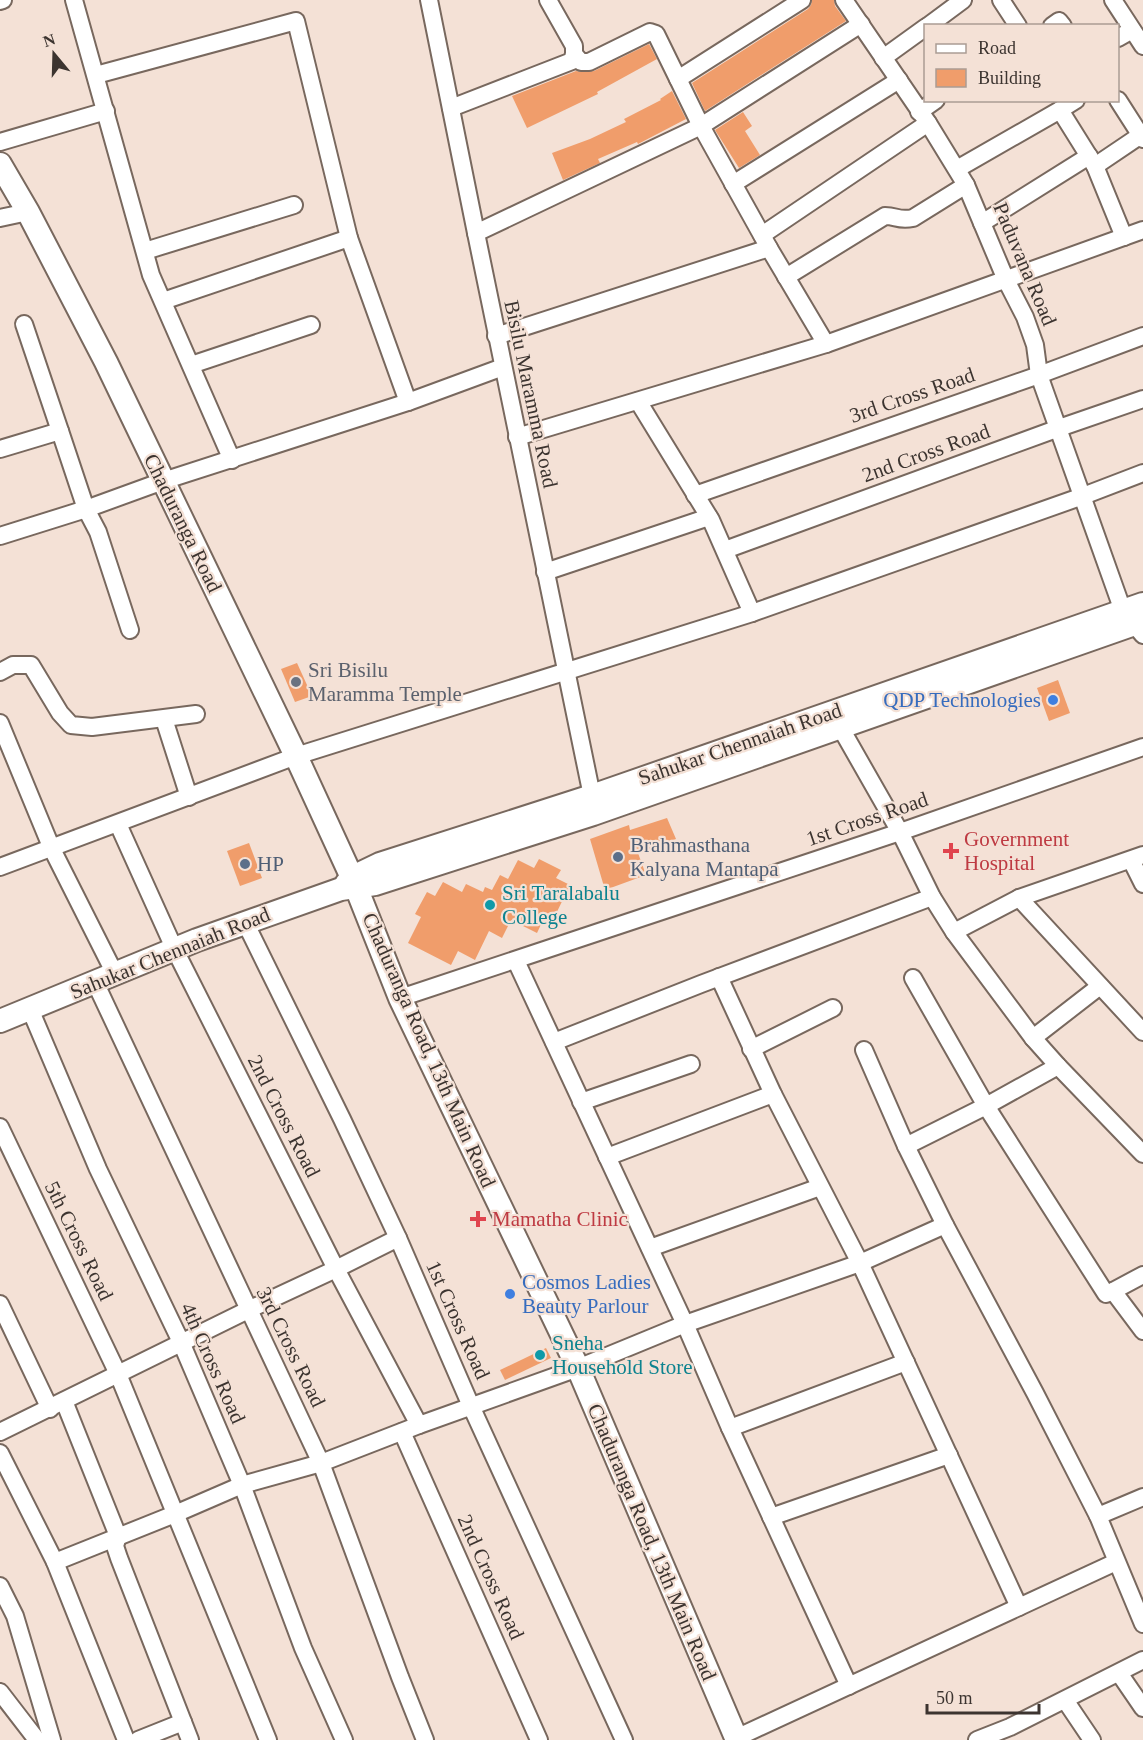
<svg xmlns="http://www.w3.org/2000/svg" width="1143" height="1740" font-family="'Times New Roman',serif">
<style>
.building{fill:#f09d6b}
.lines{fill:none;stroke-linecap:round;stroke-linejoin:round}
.street-casing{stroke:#78685e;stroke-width:20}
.secondary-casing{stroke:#78685e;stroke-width:26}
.street{stroke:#fff;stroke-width:16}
.secondary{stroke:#fff;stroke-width:22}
.worship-dot{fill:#6b7280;stroke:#f4e1d6;stroke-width:2}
.shop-dot{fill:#3f7fe0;stroke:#f4e1d6;stroke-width:2}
.health-dot{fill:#e0444e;stroke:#f4e1d6;stroke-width:2}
.service-dot{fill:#5c6f8a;stroke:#f4e1d6;stroke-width:2}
.culture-dot{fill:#0f9aa8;stroke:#f4e1d6;stroke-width:2}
.labels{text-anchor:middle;stroke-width:4.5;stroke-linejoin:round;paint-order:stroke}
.street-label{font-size:21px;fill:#3c3430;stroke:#f4e1d6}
.worship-label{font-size:21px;fill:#5b616d;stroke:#f4e1d6;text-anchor:start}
.shop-label{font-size:21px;fill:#366cbe;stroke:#f4e1d6;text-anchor:end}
.health-label{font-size:21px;fill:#be3a42;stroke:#f4e1d6;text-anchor:start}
.service-label{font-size:21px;fill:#4e5e75;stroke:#f4e1d6;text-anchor:start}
.culture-label{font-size:21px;fill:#0d838f;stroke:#f4e1d6;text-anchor:start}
</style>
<rect width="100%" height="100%" fill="#f4e1d6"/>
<g class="building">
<path d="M812,0h22l1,6 11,15 -141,90 -13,-28 116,-74 3,-4z"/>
<path d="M649,44l8,15 -60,33 1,2 -71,34 -15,-32 64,-25 5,1 13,-1z"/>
<path d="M672,91l14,28 -48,25 -1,-2 -39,17 2,4 -37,17 -11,-27 38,-14 36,-17 -2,-3 37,-19 -1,-1z"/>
<path d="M743,112l9,14 -7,5 15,24 -21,13 -24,-38z"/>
<path d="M297,663l15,33 -17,6 -14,-33z"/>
<path d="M1058,680l12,33 -21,8 -12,-33z"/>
<path d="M667,818l9,21 -38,14 8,22 -41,15 -15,-51 39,-14 1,5z"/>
<path d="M249,843l13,35 -22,8 -13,-35z"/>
<path d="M539,859l22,11 -5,8 14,7 -17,35 -8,-4 -8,17 -26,-13 -9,18 -13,-7 -14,29 -17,-9 -7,14 -43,-22 13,-26 -6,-3 12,-22 8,4 8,-14 19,10 4,-8 17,8 2,-5 7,3 8,-15 8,4 10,-19 16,8z"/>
<path d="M546,1348l5,10 -46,22 -5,-10z"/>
</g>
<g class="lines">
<g class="street-casing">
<g id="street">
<path d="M74,0l77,275 81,185"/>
<path d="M429,0l47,233 116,563"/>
<path d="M844,0l84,123 38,62 40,95 19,37 10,28 4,30 84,236 20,24"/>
<path d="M1001,0l17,26"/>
<path d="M1113,0l30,46"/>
<path d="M0,1l3,-1"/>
<path d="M928,26l35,-26"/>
<path d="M1052,26l7,-5 4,5"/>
<path d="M1118,38l14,-8"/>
<path d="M574,54l7,8h8l61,-30 6,2 45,92 68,122"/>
<path d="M883,58l43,-31"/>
<path d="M96,75l200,-54 53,217 59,164"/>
<path d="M678,79l124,-79"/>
<path d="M1118,100l25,39"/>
<path d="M451,108l121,-47 2,-7v-8l-26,-46"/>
<path d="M1060,110l16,-10"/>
<path d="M919,112l17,-12"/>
<path d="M0,142l106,-31"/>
<path d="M1095,166l46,-31"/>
<path d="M957,169l103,-59 35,56 29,71"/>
<path d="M733,184l166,-104"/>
<path d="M0,218l28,-6"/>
<path d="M982,223l107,-67"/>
<path d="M476,233l225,-107 160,-102"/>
<path d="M762,235l166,-112"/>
<path d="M145,251l149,-46"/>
<path d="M786,277l99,-61c12,0 13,5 28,2l53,-33"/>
<path d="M163,301l186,-63"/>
<path d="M24,324l36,107"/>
<path d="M496,336l273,-88 57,96"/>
<path d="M191,365l120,-40"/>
<path d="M638,401l73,119 41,93"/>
<path d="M517,437l309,-93 317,-114"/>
<path d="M0,449l60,-18 26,78 77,-28 245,-79 95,-35"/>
<path d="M695,495l344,-120 104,-39"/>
<path d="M0,536l86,-27 12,23 32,98"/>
<path d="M725,550l334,-122 84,-29"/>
<path d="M545,572l164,-55"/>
<path d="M0,672l13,-7h18l29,48 11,12 21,2 104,-13"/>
<path d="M835,718l65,114 32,65 22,35 79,106 25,28 85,88"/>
<path d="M164,719l25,78"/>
<path d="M0,723l52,126 63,125"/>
<path d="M118,824l56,124 162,321 83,156"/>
<path d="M1131,860l12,24"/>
<path d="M0,867l296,-111 456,-143 331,-117 60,-23"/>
<path d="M1019,898l124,134"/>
<path d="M245,922l97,197 56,119 73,168 153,334"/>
<path d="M954,932l65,-34 124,-43"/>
<path d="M516,961l169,363 45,104 119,258"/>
<path d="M719,977l54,117 87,169 159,344"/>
<path d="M913,978l73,128 120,188 7,-3 30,-16"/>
<path d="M95,982l226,481 79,214 25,63"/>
<path d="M400,998l500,-166 243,-85"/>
<path d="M30,1009l68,160 83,173 61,143 61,163 41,92"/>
<path d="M1033,1038l67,-52"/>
<path d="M554,1042l147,-58 231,-87"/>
<path d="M751,1049l82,-41"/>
<path d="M864,1050l42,96 39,79 90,168 63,123 45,108"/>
<path d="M581,1102l110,-38"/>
<path d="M0,1127l118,247 150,366"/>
<path d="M906,1146l80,-40 72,-40"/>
<path d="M607,1157l166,-63"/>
<path d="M650,1248l170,-61"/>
<path d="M1113,1291l30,40"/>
<path d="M0,1304l50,105"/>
<path d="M64,1401l54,135 -3,10 4,12 71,182"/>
<path d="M730,1428l176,-66"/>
<path d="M0,1432l248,-122 88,-41 62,-31"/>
<path d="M402,1432l137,308"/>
<path d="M0,1453l55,109 71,178"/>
<path d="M1098,1516l45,-19"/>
<path d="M771,1517l178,-62"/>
<path d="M55,1562l120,-48 67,-29 79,-22 98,-38 159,-57 107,-44 175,-61 85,-38"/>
<path d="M0,1586l15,30 37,124"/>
<path d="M1119,1673l24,35"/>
<path d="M0,1692l37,48"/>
<path d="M1065,1700l27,40"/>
<path d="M736,1738l380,-176"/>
<path d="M138,1740l45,-18"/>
<path d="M977,1740l33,-13 133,-67"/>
</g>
</g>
<g class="secondary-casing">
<g id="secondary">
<path d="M0,164l28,48 78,150 190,394 58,126 46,116 178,370 159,372"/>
<path d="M346,884l5,-6 29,-14 212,-68 551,-192"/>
<path d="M0,1021l197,-81 144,-51 34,-5 218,-70 550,-193"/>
</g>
</g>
<use href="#street" class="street"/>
<use href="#secondary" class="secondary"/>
</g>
<circle class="worship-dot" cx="296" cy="682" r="6"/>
<g class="shop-dot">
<circle cx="1053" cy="700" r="6"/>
<circle cx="510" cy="1294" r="6"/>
</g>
<g class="health-dot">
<path d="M948 842h6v6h6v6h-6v6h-6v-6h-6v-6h6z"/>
<path d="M475 1210h6v6h6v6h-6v6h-6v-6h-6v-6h6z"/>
</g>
<g class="service-dot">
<circle cx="618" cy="857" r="6"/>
<circle cx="245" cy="864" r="6"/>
</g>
<g class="culture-dot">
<circle cx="490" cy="905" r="6"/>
<circle cx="540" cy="1355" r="6"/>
</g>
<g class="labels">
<g class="street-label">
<text transform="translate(1025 264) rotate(67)" y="7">Paduvana Road</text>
<text transform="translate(531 394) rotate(78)" y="7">Bisilu Maramma Road</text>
<text transform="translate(912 395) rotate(-19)" y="7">3rd Cross Road</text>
<text transform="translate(926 453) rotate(-20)" y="7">2nd Cross Road</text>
<text transform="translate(183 523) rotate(64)" y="7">Chaduranga Road</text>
<text transform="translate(740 744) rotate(-19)" y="7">Sahukar Chennaiah Road</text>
<text transform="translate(867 819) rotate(-19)" y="7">1st Cross Road</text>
<text transform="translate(170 953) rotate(-22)" y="7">Sahukar Chennaiah Road</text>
<text transform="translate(429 1050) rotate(66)" y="7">Chaduranga Road, 13th Main Road</text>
<text transform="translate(284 1116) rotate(63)" y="7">2nd Cross Road</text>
<text transform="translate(79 1241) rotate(64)" y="7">5th Cross Road</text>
<text transform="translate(458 1320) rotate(66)" y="7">1st Cross Road</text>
<text transform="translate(291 1347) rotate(64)" y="7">3rd Cross Road</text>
<text transform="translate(213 1363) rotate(66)" y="7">4th Cross Road</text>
<text transform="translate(652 1542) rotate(67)" y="7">Chaduranga Road, 13th Main Road</text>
<text transform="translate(491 1577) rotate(66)" y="7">2nd Cross Road</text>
</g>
<g class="worship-label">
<text x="308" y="677">Sri Bisilu<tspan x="308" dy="24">Maramma Temple</tspan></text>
</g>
<g class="shop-label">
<text x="1041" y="707">QDP Technologies</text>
<text x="522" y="1289" text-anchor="start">Cosmos Ladies<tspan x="522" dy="24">Beauty Parlour</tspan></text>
</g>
<g class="health-label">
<text x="964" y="846">Government<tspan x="964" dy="24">Hospital</tspan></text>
<text x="492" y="1226">Mamatha Clinic</text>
</g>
<g class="service-label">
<text x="630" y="852">Brahmasthana<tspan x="630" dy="24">Kalyana Mantapa</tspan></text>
<text x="257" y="871">HP</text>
</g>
<g class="culture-label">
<text x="502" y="900">Sri Taralabalu<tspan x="502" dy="24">College</tspan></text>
<text x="552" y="1350">Sneha<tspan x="552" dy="24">Household Store</tspan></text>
</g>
</g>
<rect x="924" y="24" width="195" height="78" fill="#f4e1d6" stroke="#aa9c94" stroke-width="1.5"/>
<rect x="936" y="44" width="30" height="9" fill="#ffffff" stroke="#aa9c94" stroke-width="1.5"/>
<text x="978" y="54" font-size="18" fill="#3c3430">Road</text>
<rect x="936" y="69" width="30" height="18" fill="#f09d6b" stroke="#aa9c94" stroke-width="1.5"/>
<text x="978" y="84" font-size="18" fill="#3c3430">Building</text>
<g transform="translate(54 54) rotate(341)" stroke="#f4e1d6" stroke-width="4.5" paint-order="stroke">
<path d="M0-4.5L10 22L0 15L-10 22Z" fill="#3c3430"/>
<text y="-9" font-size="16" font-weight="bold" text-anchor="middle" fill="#3c3430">N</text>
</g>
<path d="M927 1704v9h112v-9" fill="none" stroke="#3c3430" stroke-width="3"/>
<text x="936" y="1704" font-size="18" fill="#3c3430" stroke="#f4e1d6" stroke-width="4.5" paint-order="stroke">50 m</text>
</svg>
